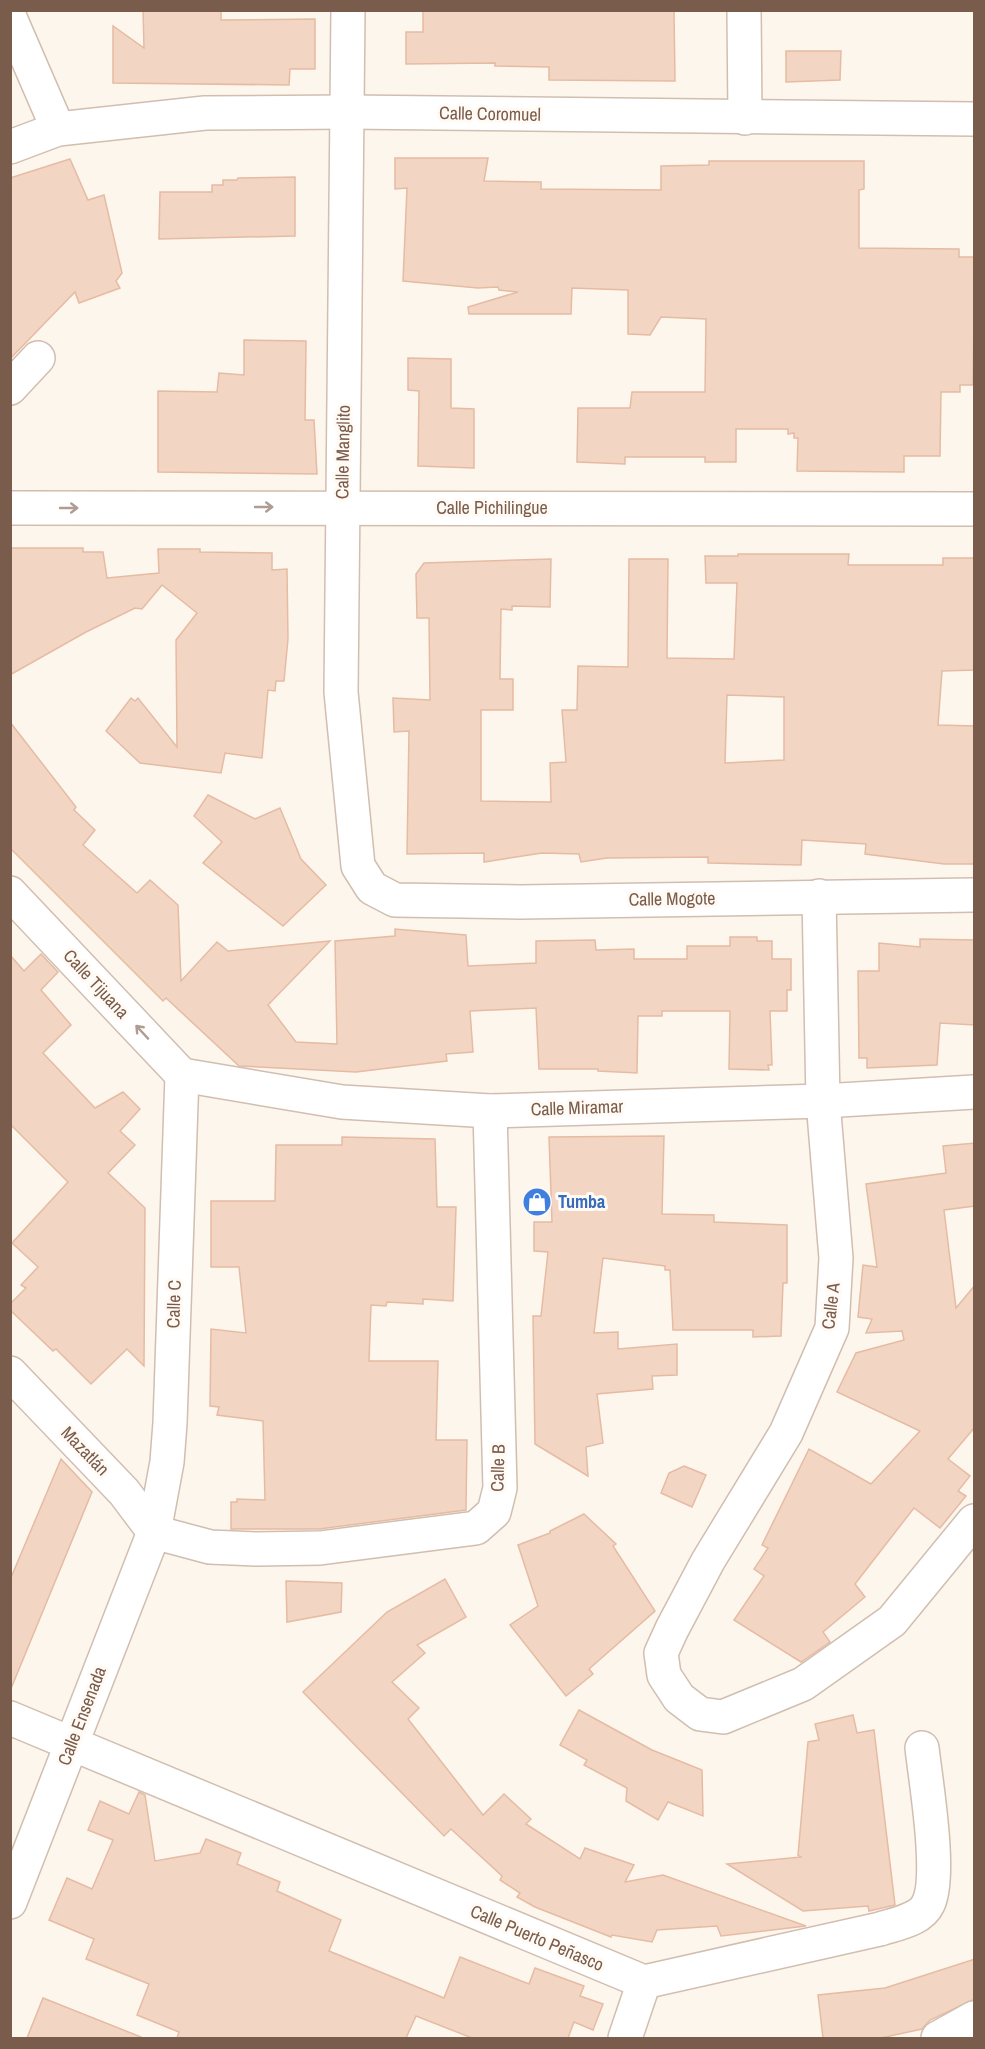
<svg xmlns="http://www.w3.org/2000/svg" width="985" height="2049" font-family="'Archivo Narrow',sans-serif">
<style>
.building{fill:#f3d5c3;stroke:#e6bba3;stroke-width:1.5;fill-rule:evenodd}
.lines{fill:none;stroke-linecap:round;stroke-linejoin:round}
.minor-casing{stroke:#d1beb0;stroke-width:36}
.minor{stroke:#fff;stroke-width:33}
.oneway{stroke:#af9d94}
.labels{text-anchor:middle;stroke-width:6;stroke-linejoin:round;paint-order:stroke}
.street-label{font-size:18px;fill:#7a5c4d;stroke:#fffaf3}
.shop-label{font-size:18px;font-weight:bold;fill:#366cbe;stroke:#fffaf3;text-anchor:start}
</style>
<rect width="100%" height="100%" fill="#fdf6ec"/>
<g class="building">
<path d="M143,10h78v10l94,-1v50h-25l-1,16 -176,-2v-57l31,22z"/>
<path d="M423,10h251l1,71 -126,-1v-13l-54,-1v-3l-89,1v-32h17z"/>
<path d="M786,51h55l-1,29 -54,2z"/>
<path d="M395,158h93l-4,23 57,1v7l120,1v-24l48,-1v-4h155v28l-5,1v58l100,1v8h16l-2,128h-13v7h-19l-1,64h-36v16l-107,-1 1,-33h-4v-5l-6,1v-5h-52v33h-31v-5h-80v7l-48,-2 1,-54h52l2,-16h73l1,-73 -45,-2 -11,18 -22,-1v-44l-56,-2 -1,26h-102l-1,-7 50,-15 -19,-2 -1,-3 -20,1 -75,-7 4,-93 -12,1z"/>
<path d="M70,159l18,41 16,-5 18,78 -6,8 4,7 -41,15 -4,-11 -65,67v-181z"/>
<path d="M295,177v59l-136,3 1,-47h52v-7h11v-5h14l1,-2z"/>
<path d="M244,340l62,1 -1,79h9l3,54 -159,-2v-81l59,1 2,-19 25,2z"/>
<path d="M408,358l43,1v49l23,1v59l-56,-2 1,-75 -11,-1z"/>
<path d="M10,548h73v4h20l4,26 52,-5 -1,-24h42v3l72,1v17l15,-1 1,70 -4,42h-8l-1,10 -7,-1 -6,68 -37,-5 -4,20 -81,-10 -34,-32 25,-33 4,3 3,-3 39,49 -1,-107 21,-27 -35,-28 -20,24 -7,-1 -49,24 -76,43z"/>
<path d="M738,554h111l-1,11h95v-7h32v112l-33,1 -4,54 37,1v138h-31l-79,-10 1,-10 -64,-4 -1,25 -93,-2v-6l-101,1 -26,4 -2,-8 -37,-1 -58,9v-9l-77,1 2,-123 -15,1 -1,-34 37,2 -1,-82h-12l-1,-44 8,-11 127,-4 -1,48 -38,-1v4l-11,-1 -1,70h13v31h-32v91l70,1 -1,-39 16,-1 -4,-52h15l1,-44 50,1 1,-108h39l-1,99 67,1 3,-76h-31l-1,-27h33zM727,695l57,2v63l-59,3z"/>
<path d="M10,722l66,85 -2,3 21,20 -12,15 54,48 13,-13 28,25 3,76 36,-39 11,9 102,-10 -62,64 28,37 41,2 -2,-103 60,-5v-7l71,6 2,31 68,-3v-22l59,-1 1,10 38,-1v10h53v-13h43v-9h27v4h15v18h19v31h-4v21h-17l2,54h-4l1,5 -40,-1 1,-58h-68v5h-24l-1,57 -39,-2v-2h-59l-3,-61 -66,3 3,41 -27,2 1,7 -91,11 -117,-6 -73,-68 -3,3 -153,-153z"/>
<path d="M208,795l47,24 25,-11 21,51 25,26 -43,41 -80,-63 19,-21 -28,-26z"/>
<path d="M920,939l55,1v85l-35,-2 -3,42 -70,3v-10h-8l-1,-87h21v-28l41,4z"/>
<path d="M41,954l17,18 -17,18 30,35 -28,28 52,55 28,-16 17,17 -20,22 15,14 -27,28 37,35 -1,158 -17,-17 -36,35 -35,-35 -3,2 -43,-41v-6l16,-16 -5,-3 17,-18 -26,-24 56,-61 -58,-58v-169l14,16z"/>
<path d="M664,1136l-2,78 52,1v7l73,3v58h-4l-2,53 -28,1v-7h-80l-3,-60h-5v-4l-62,-8 -9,75 24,-1v17l59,-5v31l-25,1 1,13 -56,5 6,49 -17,4 2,29 -53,-32 -2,-128h8l7,-64 -14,-1v-29h18l-3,-85z"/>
<path d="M342,1137l93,2 2,68h19l-3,94 -30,-2v5l-36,-2 -1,4 -15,-1 -2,56h69l-2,79h31l-1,70 -147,19h-88v-27h6v-3l28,1 -2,-79 -46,-6 2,-8 -9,-1 1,-77 35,4 -7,-66h-28v-66h64l1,-56h66z"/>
<path d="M975,1143v63l-31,4 12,98 19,-23v142l-27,32 22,17 -12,15 8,5 -26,32 -26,-20 -59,76 10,13 -42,35 7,10 -29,20 -67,-42 30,-44 -10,-7 14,-21 -6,-3 47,-96 62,35 49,-53 -83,-39 19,-39 48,-13 -2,-9 -36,2 6,-14 -14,-2 5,-52 14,2 -11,-83 80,-11 -3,-27z"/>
<path d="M61,1459l31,33 -82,199v-111z"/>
<path d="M684,1466l22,9 -14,32 -31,-14 8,-20z"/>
<path d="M584,1514l32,30 -3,2 42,65 -66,58 4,5 -27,22 -56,-71 28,-19 -20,-61 32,-12v-2z"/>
<path d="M445,1579l21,38 -49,28 8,8 -33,29 27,26 -11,11 75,96 21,-21 27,25 -5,5 54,35 5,-11 49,17 -9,17 38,-7 143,51 -85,10 -4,-10 -60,4 -5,12 -40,-7 -1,2 -76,-30 -18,-10 3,-4 -20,-13 2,-4 -51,-47 -7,7 -141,-144 84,-80z"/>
<path d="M286,1581l56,2 -1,29 -54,10z"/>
<path d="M579,1710l73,40 50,20 1,46 -35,-14 -10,18 -32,-19 1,-13 -43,-23 3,-5 -27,-15z"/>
<path d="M853,1715l4,18 17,-3 21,175 -26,6 -1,-5 -65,5 -76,-47 74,-7 -3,-2 10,-113 11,-2 -4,-16z"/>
<path d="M139,1792l6,3 10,66 45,-8 6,-14 35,14 -4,11 43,18 -3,9 64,29 -12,31 115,47 16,-41 69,27 6,-16 49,18 -4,10 23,8 -10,26 -19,-8 -6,16h-96l-56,-22 -10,22h-229l2,-6 -42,-17 12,-31 -63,-25 8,-20 -45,-19 18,-42 25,11 21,-49 -25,-10 12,-29 29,13z"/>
<path d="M975,1959v40l-45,21 -8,9 -41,9h-58l-5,-43 67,-7z"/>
<path d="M43,1998l98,39v1h-114z"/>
</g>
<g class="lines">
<g class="minor-casing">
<g id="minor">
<path d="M348,10l-7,682 17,174 14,22 23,12 125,2 454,-7"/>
<path d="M744,10l1,108"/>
<path d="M10,18l48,111"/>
<path d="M10,147l48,-18 147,-16 143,-1 626,7"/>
<path d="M10,388l28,-30"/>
<path d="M10,508l964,1"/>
<path d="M10,893l172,182"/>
<path d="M819,896l4,205 13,157 -4,70 -46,105 -78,128 -36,68 -11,24 3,22 15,23 21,16 23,3 80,-33 89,-63 82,-100"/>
<path d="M182,1075l160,27 148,9 333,-10 151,-9"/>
<path d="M10,1373l114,119 30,40"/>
<path d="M154,1532l56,15 46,2 64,-1 156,-20 18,-16 6,-24 -10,-377"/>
<path d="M10,1718l634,264 236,-53c15,-5 41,-9 48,-25 14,-27 -2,-121 -6,-156"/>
<path d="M10,1902l144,-370 13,-70 3,-39 12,-348"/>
<path d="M625,2038l19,-56"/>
<path d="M938,2038l36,-20"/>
</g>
</g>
<use href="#minor" class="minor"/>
</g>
<defs><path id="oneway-shaft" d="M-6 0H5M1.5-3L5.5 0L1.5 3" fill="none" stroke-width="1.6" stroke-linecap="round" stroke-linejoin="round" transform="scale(1.5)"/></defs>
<g class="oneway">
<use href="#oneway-shaft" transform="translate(264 507)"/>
<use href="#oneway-shaft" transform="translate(69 508)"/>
<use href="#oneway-shaft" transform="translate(142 1032) rotate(-133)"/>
</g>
<defs>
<g id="shop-disc" transform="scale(1.5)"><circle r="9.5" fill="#3f7fe0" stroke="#fffaf3"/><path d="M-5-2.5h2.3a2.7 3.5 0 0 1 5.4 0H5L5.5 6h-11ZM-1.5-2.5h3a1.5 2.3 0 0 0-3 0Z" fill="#fff"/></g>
</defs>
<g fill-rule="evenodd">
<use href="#shop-disc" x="537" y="1202"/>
</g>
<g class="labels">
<g class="street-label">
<text transform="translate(490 114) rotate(1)" y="6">Calle Coromuel</text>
<text transform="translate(343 452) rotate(-89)" y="6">Calle Manglito</text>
<text x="492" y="514">Calle Pichilingue</text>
<text transform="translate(672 899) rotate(-1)" y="6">Calle Mogote</text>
<text transform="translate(96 984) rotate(47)" y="6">Calle Tijuana</text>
<text transform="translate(577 1108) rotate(-2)" y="6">Calle Miramar</text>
<text transform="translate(174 1304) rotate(-88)" y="6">Calle C</text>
<text transform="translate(831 1306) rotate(-83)" y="6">Calle A</text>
<text transform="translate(85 1451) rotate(46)" y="6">Mazatlán</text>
<text transform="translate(498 1468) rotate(-88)" y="6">Calle B</text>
<text transform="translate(82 1716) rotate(-69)" y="6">Calle Ensenada</text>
<text transform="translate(537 1938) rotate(23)" y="6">Calle Puerto Peñasco</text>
</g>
<g class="shop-label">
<text x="558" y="1208">Tumba</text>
</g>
</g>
<rect width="985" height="2049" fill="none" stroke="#7a5c4d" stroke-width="24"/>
</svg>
